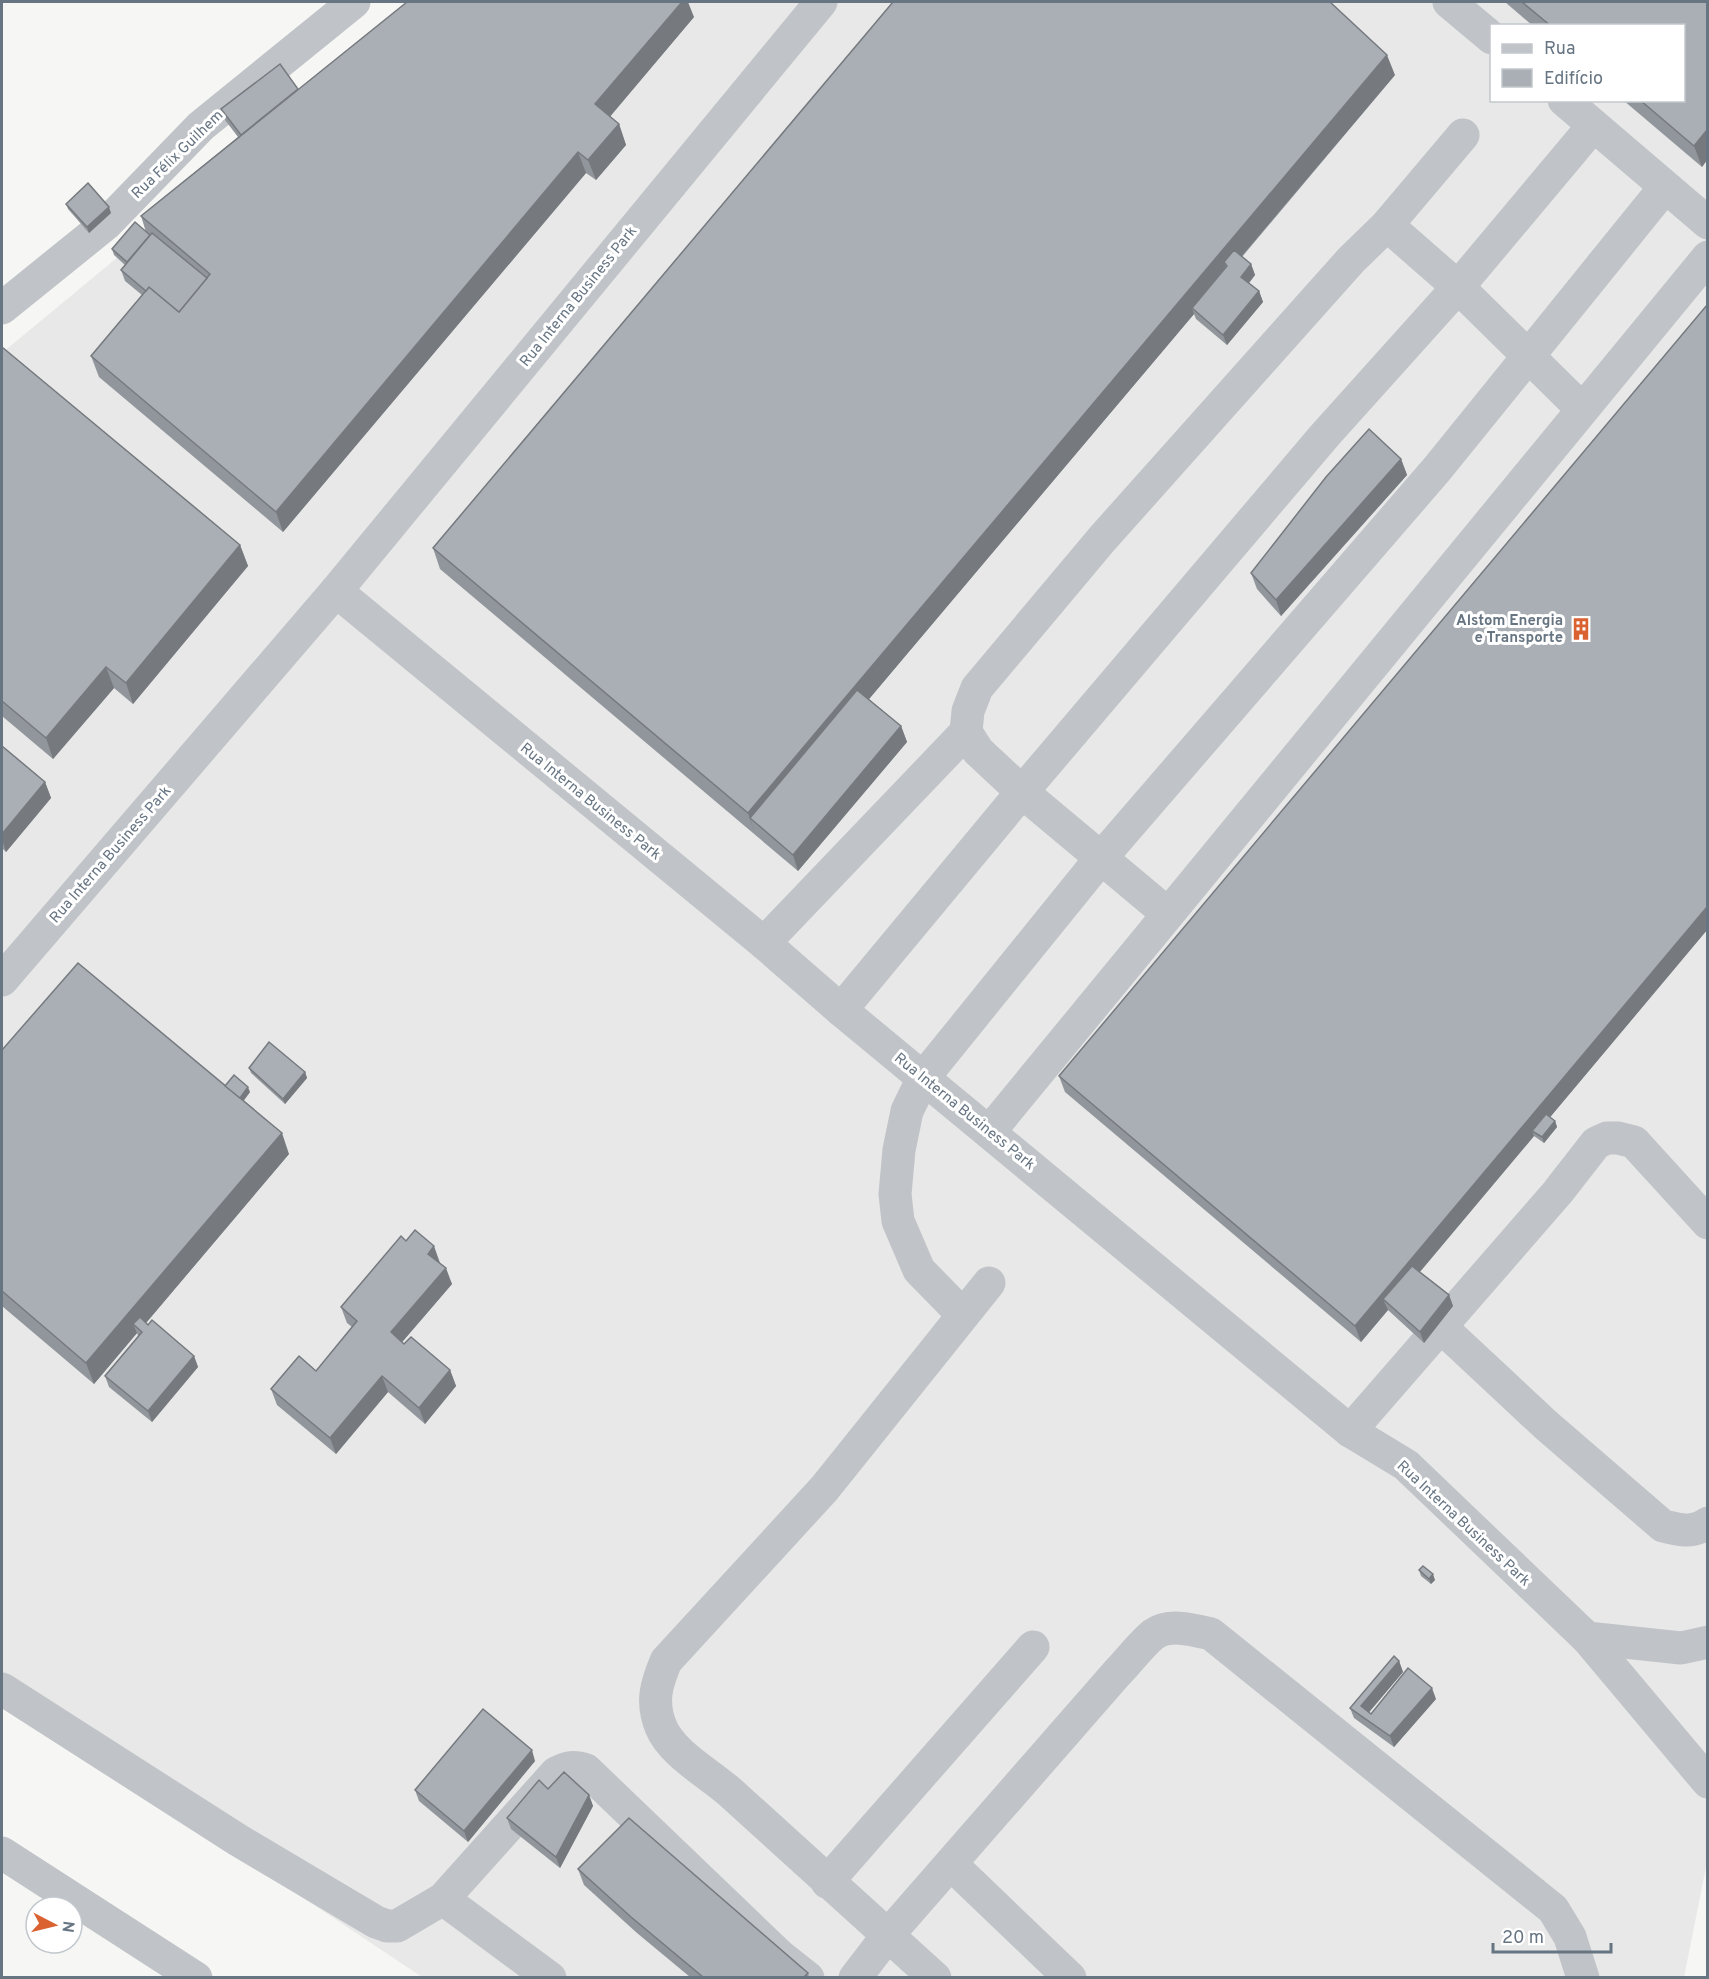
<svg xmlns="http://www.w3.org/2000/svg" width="1709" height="1979" font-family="Overpass,sans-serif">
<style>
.built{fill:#e7e8e7;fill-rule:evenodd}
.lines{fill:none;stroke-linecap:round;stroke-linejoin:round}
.minor{stroke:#c0c3c7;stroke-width:33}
.wall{fill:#91969c}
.shaded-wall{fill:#767a7f}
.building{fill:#a9afb5;stroke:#767a7f;stroke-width:1.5}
.labels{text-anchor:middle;stroke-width:6;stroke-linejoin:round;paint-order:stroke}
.street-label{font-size:15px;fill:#677583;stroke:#fff}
.poi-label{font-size:15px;font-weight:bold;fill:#677583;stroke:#fff;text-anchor:end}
</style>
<rect width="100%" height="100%" fill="#f6f7f4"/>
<path class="built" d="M426,2h1281l1,1855 -24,120h-1262l-420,-280v-1344zM1492,26h192v74h-192z"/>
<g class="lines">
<g class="minor">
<path d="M1449,2l43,36"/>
<path d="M1564,100l144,123"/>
<path d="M1387,225l71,62 124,122"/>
<path d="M2,308l104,-84 95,-98 153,-124"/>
<path d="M336,591l428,352 77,67 509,421 56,34 181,173 121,144"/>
<path d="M1168,914l-146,-122 -44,-41 -12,-19 2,-21 9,-23 125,-149 249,-279 36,-35 76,-90"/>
<path d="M764,943l202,-211"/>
<path d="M2,980l334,-389 485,-589"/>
<path d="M841,1010l181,-218 303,-357 133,-148 135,-161"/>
<path d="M990,1131l718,-874"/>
<path d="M963,1315l-44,-45 -21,-49 -3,-27 4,-44 8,-39 16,-33 178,-220 336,-389 228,-282"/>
<path d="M1441,1327l105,98 117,101c18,4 28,8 45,-3"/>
<path d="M1350,1431l207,-238 39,-50 11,-5h11l16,4 74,81"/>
<path d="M1587,1638l94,10 27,-6"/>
<path d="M2,1689l236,151 138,82 11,4h10l46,-27 113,-126c12,-6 18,-7 30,-3l194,186 28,22"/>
<path d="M2,1853l194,125"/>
<path d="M951,1864l119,114"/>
<path d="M827,1882l206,-235"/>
<path d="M443,1899l107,79"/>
<path d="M855,1978l33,-43 229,-262c9,-9 28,-33 37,-39 16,-11 40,-4 57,0l342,275 17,28 13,41"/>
<path d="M935,1978c-68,-62 -136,-123 -204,-185 -21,-19 -59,-39 -70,-66 -10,-25 -5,-42 5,-66l158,-172 165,-206"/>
</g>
</g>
<g class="wall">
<path d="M1505,2h202v158l-5,7 -79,-67h60v-74h-150z"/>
<path d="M694,17l-84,99 9,8 7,21 -30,35 -10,-7 -303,359 -184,-155 -8,-21 51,-61 -17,-14 -4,-11 4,-5 -11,-10 -2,-6 34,-17 -5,-16 97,-79 -13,-17 -4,-11 77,-20z"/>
<path d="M1395,75l-153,182 9,7 4,11 -6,8 10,8 4,11 -36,43 -31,-26 -2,-5 -325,385 32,27 6,16 -109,129 -358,-302 -7,-21z"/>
<path d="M66,204l45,9 -22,20 -21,-24z"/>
<path d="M2,347l238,198 8,21 -115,138 -19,-16 -61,71 -51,-43z"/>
<path d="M1401,459l6,16 -126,141 -24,-27 -6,-16z"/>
<path d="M2,746l43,36 6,16 -45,54 -4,-4z"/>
<path d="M1707,930l-157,187 5,4 2,6 -13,16 -10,-7 -114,136 29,23 4,11 -29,37 -36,-33 -27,32 -296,-250 -6,-16z"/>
<path d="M2,1050l223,36 25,6 -7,9 46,53 -143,169 48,33 4,11 -46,55 -43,-35 -4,-11 33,-40 -1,-3 -43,51 -92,-78z"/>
<path d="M249,1068l56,4 2,6 -22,26 -34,-31z"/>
<path d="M406,1241l34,22 12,21 -50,58 48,28 6,16 -31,38 -37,-32 -52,62 -59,-49 -6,-16 45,-18 36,-44 -5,-4 -6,-16z"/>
<path d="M1419,1570l16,10 -4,4 -10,-8z"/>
<path d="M1399,1661l4,11 -34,40 2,2 65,-15 -42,48 -40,-29 -4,-10z"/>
<path d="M535,1761l-67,81 -49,-41 -4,-11z"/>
<path d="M589,1795l4,11 -33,62 -49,-39 -4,-11z"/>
<path d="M578,1869l230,104 1,4h-119l-53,-44 -53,-48z"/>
</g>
<g class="shaded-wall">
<path d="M682,2h6l6,15 -91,108 -8,-21z"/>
<path d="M1387,55l8,20 -166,196 -2,-5 -3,-4 4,11 -36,35 2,6 -433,513 -11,-9 5,16 -7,-21z"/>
<path d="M619,124l7,21 -30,35 -8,-20z"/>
<path d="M1707,130v30l-5,7 -8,-21z"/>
<path d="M578,152l8,21 -303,359 -7,-20z"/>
<path d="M109,207l2,6 -22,20 -2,-6z"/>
<path d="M1251,264l4,11 -10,13 -4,-11z"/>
<path d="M1259,291l4,11 -36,43 -4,-10z"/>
<path d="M1401,459l6,16 -126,141 -5,-16z"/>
<path d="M240,545l8,21 -115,138 -7,-21z"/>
<path d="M106,667l8,21 -61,71 -7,-21z"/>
<path d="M901,726l6,16 -109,129 -5,-16z"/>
<path d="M45,782l6,16 -45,54 -4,-13v-5z"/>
<path d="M1707,907v23l-171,204 -4,-3 2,5 -143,170 -8,-7 5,11 -27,32 -6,-16z"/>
<path d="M305,1072l2,6 -22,26 -2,-5z"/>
<path d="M248,1087l2,5 -8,11 -2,-6z"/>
<path d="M1555,1121l2,6 -13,16 -2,-6z"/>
<path d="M282,1133l7,21 -149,176 -7,-6 4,9 -43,51 -8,-21z"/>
<path d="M434,1246l6,17 -6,7 -6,-16z"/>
<path d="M446,1268l6,16 -55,64 -6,-16z"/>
<path d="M1449,1295l4,11 -29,37 -4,-11z"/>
<path d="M194,1356l4,11 -46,55 -4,-11z"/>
<path d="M450,1370l6,16 -31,38 -6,-16z"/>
<path d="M382,1376l6,16 -52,62 -6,-16z"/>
<path d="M1433,1574l2,6 -4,4 -2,-5z"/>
<path d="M1399,1661l4,11 -38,45 -4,-11z"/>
<path d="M1432,1688l4,11 -42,48 -4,-11z"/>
<path d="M532,1750l3,11 -67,81 -4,-11z"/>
<path d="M589,1795l4,11 -33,62 -4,-11z"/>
</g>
<g class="building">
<path d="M407,2h275l-87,102 24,20 -31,36 -10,-8 -302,360 -185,-156 58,-69 30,25 31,-38 -69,-58z"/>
<path d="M893,2h437l57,53 -639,758 -315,-265z"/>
<path d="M1522,2h185v128l-13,16 -54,-46h43v-74h-132z"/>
<path d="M280,64l18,25 -57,46 -20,-26z"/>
<path d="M88,183l21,24 -22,20 -21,-23z"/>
<path d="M135,222l15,13 -23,27 -15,-13z"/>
<path d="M152,233l55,45 -28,34 -30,-25 -3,4 -25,-21z"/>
<path d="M1234,250l17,14 -10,13 18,14 -36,44 -31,-27 35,-42 -3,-4z"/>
<path d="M1707,305v602l-352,419 -296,-250z"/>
<path d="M2,347l238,198 -114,138 -20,-16 -60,71 -44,-37z"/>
<path d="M1369,429l32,30 -125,141 -25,-27 75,-96z"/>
<path d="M857,690l44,36 -108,129 -43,-37z"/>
<path d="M2,746l43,36 -43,52z"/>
<path d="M78,963l204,170 -196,230 -84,-72v-241z"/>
<path d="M269,1042l36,30 -22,27 -34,-31z"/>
<path d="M234,1075l14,12 -8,11 -15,-12z"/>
<path d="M1546,1114l9,7 -13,16 -10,-6z"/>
<path d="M415,1230l19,16 -6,8 18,14 -55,64 13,12 7,-7 39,33 -31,38 -37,-32 -52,62 -59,-49 28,-33 17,15 41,-50 -16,-14 60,-71 5,5z"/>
<path d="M1412,1266l37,29 -29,37 -37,-33z"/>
<path d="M140,1317l8,8 4,-5 42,36 -46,55 -43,-35 37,-44 -9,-8z"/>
<path d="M1423,1566l10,8 -4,5 -10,-9z"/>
<path d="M1394,1656l5,5 -38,45 10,8 37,-46 24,20 -42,48 -40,-28z"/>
<path d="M483,1709l49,41 -68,81 -49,-41z"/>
<path d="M564,1772l25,23 -33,62 -49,-39 32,-38 9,9z"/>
<path d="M629,1818l179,155 -4,4h-101l-72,-60 -53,-48z"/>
</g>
<defs>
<g id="building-bare" transform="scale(1.8)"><path d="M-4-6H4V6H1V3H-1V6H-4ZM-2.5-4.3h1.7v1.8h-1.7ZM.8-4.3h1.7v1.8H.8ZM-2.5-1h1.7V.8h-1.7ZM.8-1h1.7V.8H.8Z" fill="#da6130" stroke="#fff" stroke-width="2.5" paint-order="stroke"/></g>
</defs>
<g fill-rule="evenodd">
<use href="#building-bare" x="1581" y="629"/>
</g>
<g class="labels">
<g class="street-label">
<text transform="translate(177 154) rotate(-44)" y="5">Rua Félix Guilhem</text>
<text transform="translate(578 296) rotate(-51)" y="5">Rua Interna Business Park</text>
<text transform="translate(591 801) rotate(39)" y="5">Rua Interna Business Park</text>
<text transform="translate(110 854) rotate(-49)" y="5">Rua Interna Business Park</text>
<text transform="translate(965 1111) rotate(39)" y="5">Rua Interna Business Park</text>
<text transform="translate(1464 1523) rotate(43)" y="5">Rua Interna Business Park</text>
</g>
<g class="poi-label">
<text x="1563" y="625">Alstom Energia<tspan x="1563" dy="17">e Transporte</tspan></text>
</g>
</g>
<rect width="1709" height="1979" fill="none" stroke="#677583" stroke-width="6"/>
<rect x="1490" y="24" width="195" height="78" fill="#ffffff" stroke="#c2c8cd" stroke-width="1.5"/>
<rect x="1502" y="44" width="30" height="9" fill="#c0c3c7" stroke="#c2c8cd" stroke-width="1.5"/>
<text x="1544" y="54" font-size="18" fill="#677583">Rua</text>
<rect x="1502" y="69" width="30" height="18" fill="#a9afb5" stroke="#c2c8cd" stroke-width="1.5"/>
<text x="1544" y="84" font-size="18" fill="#677583">Edifício</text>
<g transform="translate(54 1925) rotate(97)"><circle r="28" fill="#ffffff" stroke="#c2c8cd" stroke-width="1.5"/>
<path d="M0-4.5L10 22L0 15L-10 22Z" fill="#da6130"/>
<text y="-9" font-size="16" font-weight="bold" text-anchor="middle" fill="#677583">N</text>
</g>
<path d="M1493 1943v9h118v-9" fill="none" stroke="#677583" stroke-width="3"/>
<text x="1502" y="1943" font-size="18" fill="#677583" stroke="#ffffff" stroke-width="4.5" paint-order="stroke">20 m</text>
</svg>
